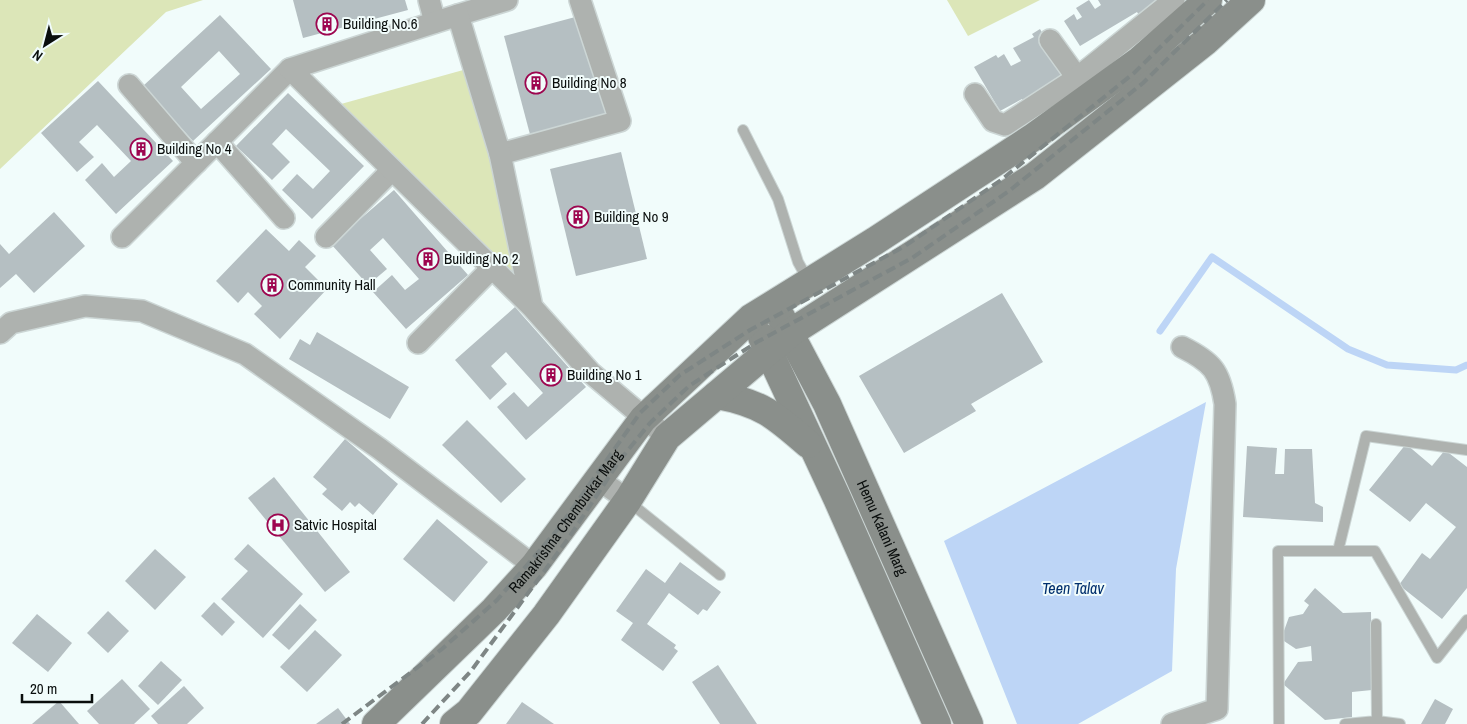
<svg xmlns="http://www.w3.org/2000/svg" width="1467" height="724" font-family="'Archivo Narrow',sans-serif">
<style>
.green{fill:#dce6b8}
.water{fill:#bdd5f6}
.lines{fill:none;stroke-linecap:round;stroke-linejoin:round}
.stream{stroke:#bdd5f6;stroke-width:7}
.building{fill:#b5bfc2;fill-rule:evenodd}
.lane-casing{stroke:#ccd6d5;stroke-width:12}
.street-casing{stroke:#ccd6d5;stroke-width:24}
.secondary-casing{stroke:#ccd6d5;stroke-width:30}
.lane{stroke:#aeb2af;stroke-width:10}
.street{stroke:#aeb2af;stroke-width:21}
.secondary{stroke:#8a8f8b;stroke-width:28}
.rail{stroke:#7e8685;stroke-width:4;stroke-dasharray:10 5;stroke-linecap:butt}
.labels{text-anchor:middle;stroke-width:4;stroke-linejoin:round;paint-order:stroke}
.poi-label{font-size:15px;fill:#0a0e0d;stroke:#f1fcfb;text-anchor:start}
.street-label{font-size:15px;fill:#0a0e0d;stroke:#f1fcfb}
.water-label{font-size:16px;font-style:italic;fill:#002f6d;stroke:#f1fcfb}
</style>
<rect width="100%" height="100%" fill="#f1fcfb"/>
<g class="green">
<path d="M0,0h203l-37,12 -166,157z"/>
<path d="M947,0h93l-72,36z"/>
<path d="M474,67l67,234 -200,-197z"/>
</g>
<path class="water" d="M1206,402l-30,167 -4,102 -94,53h-61l-73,-183z"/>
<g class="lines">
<path class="stream" d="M1160,331l52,-74 136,92 39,16 69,5 11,-5"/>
</g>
<g class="building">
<path d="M293,0h112l3,10 -105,28z"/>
<path d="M1089,0l6,9 6,-4 -3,-5h60l-8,5 2,4 -12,8 -3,-5 -57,34 -16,-25 10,-7 3,6 5,-3 -6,-9z"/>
<path d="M220,15l51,54 -78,72 -50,-55zM219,51l21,23 -39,35 -20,-22z"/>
<path d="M579,16l29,106 -76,20 -28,-106z"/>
<path d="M1040,29l29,51 -44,25 -3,-6 -22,12 -26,-44 22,-12 2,3 6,-4 7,12 10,-5 -8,-13 21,-11 -2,-3z"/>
<path d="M98,81l75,80 -57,53 -31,-34 17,-17 12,14 17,-16 -34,-36 -18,17 15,15 -17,15 -36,-39z"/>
<path d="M288,93l76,73 -52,53 -30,-29 15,-16 16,15 17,-18 -44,-42 -14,15 18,18 -18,18 -36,-34z"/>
<path d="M621,152l26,107 -71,17 -26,-107z"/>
<path d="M394,190l74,85 -62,54 -33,-37 19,-17 13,15 14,-11 -36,-41 -13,12 17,19 -19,16 -37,-41z"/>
<path d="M54,212l31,34 -51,47 -18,-19 -16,14v-44l9,10z"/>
<path d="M266,229l23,22 10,-11 17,16 -11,11 22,22 -47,50 -26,-25 8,-8 -14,-14 -10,11 -22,-22z"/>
<path d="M1002,293l41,69 -72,42 5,7 -72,42 -45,-77z"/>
<path d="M515,307l71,80 -60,53 -29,-33 17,-15 14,15 15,-14 -37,-41 -15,14 16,18 -17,16 -35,-40z"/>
<path d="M317,332l92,55 -19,32 -101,-60 11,-20 10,6z"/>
<path d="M467,420l59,59 -25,24 -59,-58z"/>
<path d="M345,439l53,45 -25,31 -14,-12 -4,4 -5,-5 -8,9 -20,-17 5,-5 -14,-12z"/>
<path d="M1406,444l26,22 13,-16 22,17v121l-25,31 -43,-34 23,-32 8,6 26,-32 -30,-24 -16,19 -41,-32z"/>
<path d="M1247,446l30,2 -2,26h9l1,-25h27l3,54 8,4v15l-80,-5z"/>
<path d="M274,477l76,95 -25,20 -77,-94z"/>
<path d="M437,519l51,43 -34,40 -51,-43z"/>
<path d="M248,544l55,50 -40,44 -42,-39 27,-28 -14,-12z"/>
<path d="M155,549l31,28 -31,33 -30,-29z"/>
<path d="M680,562l41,30 -14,19 -4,-2 -5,6 -29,-22 -22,31 29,21 -2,3 4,3 -15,20 -42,-31 12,-17 -17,-12 30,-42 19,14z"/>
<path d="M1315,588l28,25 28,-1 1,78 -20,2v25l-27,3 -42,-36 15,-22 14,-1 -1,-15 -15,3 -15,-10 8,-22 14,-3 6,-9 -5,-4z"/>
<path d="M214,602l21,20 -13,14 -21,-20z"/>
<path d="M300,604l17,16 -28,30 -17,-15z"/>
<path d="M108,611l21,20 -21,22 -21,-20z"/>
<path d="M37,614l35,29 -24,29 -36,-29z"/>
<path d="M315,630l27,25 -35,37 -27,-25z"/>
<path d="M161,661l21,19 -24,25 -20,-19z"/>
<path d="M718,665l39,59h-37l-28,-42z"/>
<path d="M122,679l28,30 -16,15h-35l-12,-13z"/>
<path d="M184,686l20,22 -17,16h-29l-7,-8z"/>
<path d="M1435,699l18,10 -8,15h-24z"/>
<path d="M59,701l20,23h-47z"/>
<path d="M522,702l32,22h-48z"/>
<path d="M338,708l12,16h-34z"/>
</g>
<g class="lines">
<g class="lane-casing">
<g id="lane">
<path d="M743,130l35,69 20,63 10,18"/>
<path d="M628,501l92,74"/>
<path d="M1338,551l28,-115 101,14"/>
<path d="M1377,721l23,3"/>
<path d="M1279,724l-1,-173h97l62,107 30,-38"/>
<path d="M1345,724l32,-3 -1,-97"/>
</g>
</g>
<g class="street-casing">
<g id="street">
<path d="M429,0l6,22"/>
<path d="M458,15l49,-15"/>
<path d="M1050,40l36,50"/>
<path d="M129,85l67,78"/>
<path d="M975,94l18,27 12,4 72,-47 97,-78"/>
<path d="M217,142l67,76"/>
<path d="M500,154l120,-33 -40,-121"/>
<path d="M122,237l168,-168"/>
<path d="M326,237l66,-67"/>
<path d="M532,307l-32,-153 -42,-139 -168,54 242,238 59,66 76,64"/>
<path d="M0,333l11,-10 74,-17 57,5 103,43 135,95 154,117"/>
<path d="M418,343l74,-75"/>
<path d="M599,480l29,20"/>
<path d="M1172,724l45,-15 8,-305c-5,-33 -13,-42 -43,-57"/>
</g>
</g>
<g class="secondary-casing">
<g id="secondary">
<path id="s1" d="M781,317l46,87 142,320"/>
<path d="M762,337l75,161 100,226"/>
<path d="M717,395c44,8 58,20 91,49"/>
<path id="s2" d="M376,724l118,-114 40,-44 109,-147 108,-101 124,-77 157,-103 108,-78 68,-60"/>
<path d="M454,724l15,-12 77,-97 82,-115 39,-63 123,-104 245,-157 171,-135 45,-41"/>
</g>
</g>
<use href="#lane" class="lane"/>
<use href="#street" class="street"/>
<use href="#secondary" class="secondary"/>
<g class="rail">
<path d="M342,724l100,-75 55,-49 61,-71 82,-116 40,-38 70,-45 155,-84 96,-66 133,-107 74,-73"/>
<path d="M422,724l49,-53 99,-135 50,-76 30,-37 39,-37 68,-44 155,-84 97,-67 134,-108 84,-83"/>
</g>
</g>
<defs>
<g id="building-ring" transform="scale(1.125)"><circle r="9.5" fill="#f1fcfb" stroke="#9d054f" stroke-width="1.5"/><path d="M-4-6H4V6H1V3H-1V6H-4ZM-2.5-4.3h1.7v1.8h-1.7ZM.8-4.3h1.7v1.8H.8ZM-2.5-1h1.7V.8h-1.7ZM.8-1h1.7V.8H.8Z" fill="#9d054f"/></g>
<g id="hospital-ring" transform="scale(1.125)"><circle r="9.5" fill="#f1fcfb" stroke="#9d054f" stroke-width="1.5"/><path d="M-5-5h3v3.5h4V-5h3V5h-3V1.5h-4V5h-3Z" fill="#9d054f"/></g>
</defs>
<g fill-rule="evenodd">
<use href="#building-ring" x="327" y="24"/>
<use href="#building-ring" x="536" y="83"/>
<use href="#building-ring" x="141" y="149"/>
<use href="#building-ring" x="578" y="217"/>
<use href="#building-ring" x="428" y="259"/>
<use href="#building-ring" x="272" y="285"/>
<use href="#building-ring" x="551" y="375"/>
<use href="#hospital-ring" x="278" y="525"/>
</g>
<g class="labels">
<g class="poi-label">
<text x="343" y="29">Building No.6</text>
<text x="552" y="88">Building No 8</text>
<text x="157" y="154">Building No 4</text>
<text x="594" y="222">Building No 9</text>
<text x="444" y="264">Building No 2</text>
<text x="288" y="290">Community Hall</text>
<text x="567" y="380">Building No 1</text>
<text x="294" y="530">Satvic Hospital</text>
</g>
<g class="street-label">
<text dy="5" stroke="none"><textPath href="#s2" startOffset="278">Ramakrishna Chemburkar Marg</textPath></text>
<text dy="5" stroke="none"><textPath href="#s1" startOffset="234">Hemu Kalani Marg</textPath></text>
</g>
<g class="water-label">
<text x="1073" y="594">Teen Talav</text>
</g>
</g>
<g transform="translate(45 45) rotate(216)" stroke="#f1fcfb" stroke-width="4" paint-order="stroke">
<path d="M0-4L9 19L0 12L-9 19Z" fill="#0a0e0d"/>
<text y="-8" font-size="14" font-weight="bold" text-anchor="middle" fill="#0a0e0d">N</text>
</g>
<path d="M22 694v8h70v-8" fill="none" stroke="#0a0e0d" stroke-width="2.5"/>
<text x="30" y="694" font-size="15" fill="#0a0e0d" stroke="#f1fcfb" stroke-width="4" paint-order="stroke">20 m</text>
</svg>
